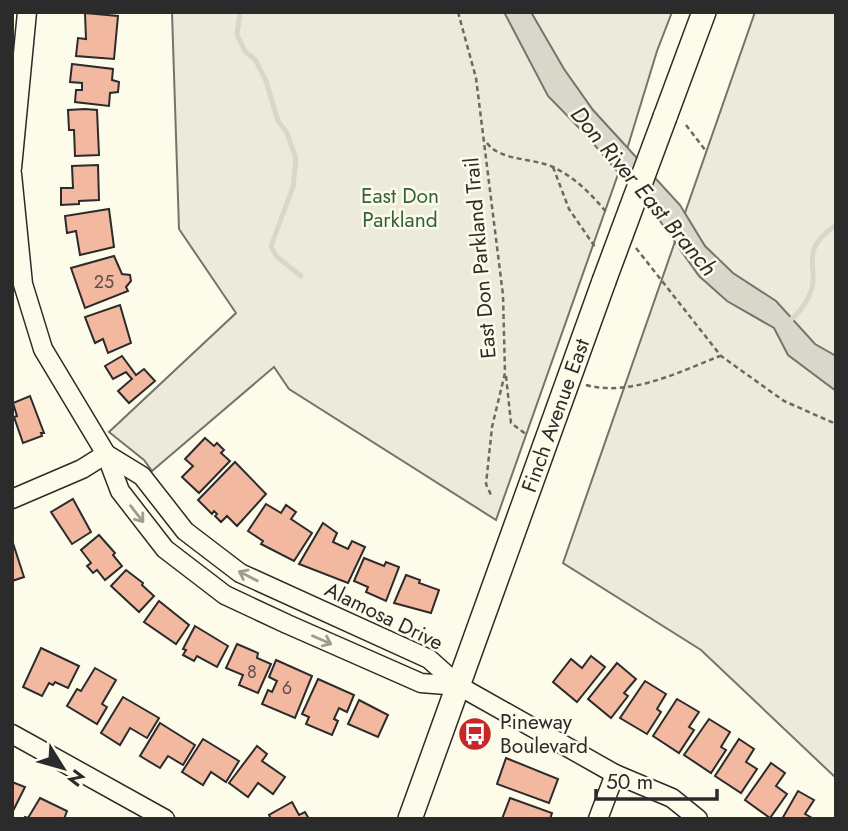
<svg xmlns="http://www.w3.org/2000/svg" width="848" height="831" font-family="Jost,sans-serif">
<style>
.green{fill:#ecebdb;stroke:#74746e;stroke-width:2}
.water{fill:#d8d7c9;stroke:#74746e;stroke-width:2}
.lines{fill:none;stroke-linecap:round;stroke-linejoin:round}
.stream{stroke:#d8d7c9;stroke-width:5}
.building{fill:#f2b8a0;stroke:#2b2b2b;stroke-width:2}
.minor-casing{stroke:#2b2b2b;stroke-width:21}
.major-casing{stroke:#2b2b2b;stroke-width:26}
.path{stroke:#6a6964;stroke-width:2.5;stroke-dasharray:5 3.5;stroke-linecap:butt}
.minor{stroke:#fdfbea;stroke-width:18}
.major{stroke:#fdfbea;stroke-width:23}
.major-bridge-casing{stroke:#2b2b2b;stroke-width:26;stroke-linecap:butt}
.major-bridge{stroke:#fdfbea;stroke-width:23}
.oneway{stroke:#9e9d94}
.labels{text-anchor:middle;stroke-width:5;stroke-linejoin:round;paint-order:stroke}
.number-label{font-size:18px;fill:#5d4e48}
.park-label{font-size:21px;fill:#34623c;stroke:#fdfbea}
.street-label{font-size:21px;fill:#2b2b2b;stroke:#fdfbea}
.poi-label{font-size:21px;fill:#2b2b2b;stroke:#fdfbea;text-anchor:start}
.water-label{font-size:23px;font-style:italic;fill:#2b2b2b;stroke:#fdfbea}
</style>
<rect width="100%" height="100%" fill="#fdfbea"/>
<g class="green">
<path d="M172,12h500l-15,39 -29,95 -132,374 -207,-131 -15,-22 -122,104 -8,-11 -35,-28 127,-119 -57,-84z"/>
<path d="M755,12h81v766l-135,-128 -138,-87z"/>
</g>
<path class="water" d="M504,12h27l33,57 29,41 87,95 25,41 28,27 43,28 39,43 21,12v35l-48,-36 -14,-27 -47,-27 -28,-25 -39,-55 -74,-86 -38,-39z"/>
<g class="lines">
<g class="stream">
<path d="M240,12l-3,23 8,16 11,10 10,20 12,40 9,12 9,26 -3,28 -22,59 5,10 25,20"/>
<path d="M787,322c12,-6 25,-27 26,-40 1,-12 -3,-22 1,-33 4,-11 13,-18 22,-24"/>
</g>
</g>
<g class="building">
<path d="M85,13l33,3 -4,43 -38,-3 2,-18 8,1z"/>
<path d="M72,64l41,5 -1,11 7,2 -1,10 -8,1 -1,13 -34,-4 1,-12h6v-7l-12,-1z"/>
<path d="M85,109l12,1 2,45 -24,1 -1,-26h-5l-1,-20z"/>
<path d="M98,165l1,35 -20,1v3l-18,1v-17h12l-1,-22z"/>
<path d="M109,209l5,38 -34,8 -4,-24 -9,2 -2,-17z"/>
<path d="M114,256l8,18 8,1 1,6 -5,6 2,4 -43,17 -14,-40z"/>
<path d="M120,305l11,38 -23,10 -5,-14 -8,4 -10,-26z"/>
<path d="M122,356l14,19 8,-6 11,12 -26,22 -11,-12 14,-12 -6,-7 -13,7 -8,-13z"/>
<path d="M30,396l14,37h-3l1,3 -19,7 -9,-26 3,-1 -4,-13z"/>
<path d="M205,438l9,8 3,-3 7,7 -3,3 9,8 -31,32 -17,-16 11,-11 -8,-7z"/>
<path d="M235,462l31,32 -29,32 -10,-10 -6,6 -6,-6 2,-2 -3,-3 -2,3 -14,-14z"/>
<path d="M73,499l18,33 -19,12 -21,-32z"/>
<path d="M266,504l15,9 5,-8 10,7 -5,7 21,14 -18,28 -33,-17 2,-3 -15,-10z"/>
<path d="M323,523l14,10 -4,9 15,7 4,-8 13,6 -17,36 -49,-19z"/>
<path d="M99,535l16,18 -2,2 9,11 -17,14 -8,-10 -4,3 -6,-7 4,-3 -10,-13z"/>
<path d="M12,540l12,37 -12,4z"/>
<path d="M364,558l20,8 2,-4 13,5 -13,34 -20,-9 2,-5 -14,-6z"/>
<path d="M126,570l17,13 -1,2 12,11 -15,16 -28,-26z"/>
<path d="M406,575l14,5 -1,3 20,7 -8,23 -37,-10z"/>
<path d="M159,601l30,24 -13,19 -32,-22z"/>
<path d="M195,626l33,20 -11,21 -20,-11 -3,5 -11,-6 3,-5 -3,-1z"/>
<path d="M237,644l21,9 -1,5 14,6 -13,29 -19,-8 4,-10 -17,-7z"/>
<path d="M41,648l38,18 -11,22 -13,-6 -2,3 -4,-2 -7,13 -19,-9z"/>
<path d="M591,656l14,11 -28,35 -24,-20 18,-23 11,9z"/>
<path d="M276,660l36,16 -17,42 -33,-14 6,-14 4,2 5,-11 -8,-4z"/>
<path d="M617,663l19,16 -12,14 4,3 -17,22 -23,-19z"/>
<path d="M95,668l21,12 -14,24 5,3 -10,17 -30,-18 10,-17 4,2z"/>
<path d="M318,679l36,16 -7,17 -8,-4 -5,11 4,2 -6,14 -26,-11 3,-7 -7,-3z"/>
<path d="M645,681l21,13 -9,15 4,3 -14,22 -27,-16z"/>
<path d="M123,697l36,21 -12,20 -17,-10 -10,17 -19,-12z"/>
<path d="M677,699l22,13 -10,15 5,3 -15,23 -26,-17z"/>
<path d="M359,700l29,15 -10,22 -30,-13z"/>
<path d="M709,719l21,13 -9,15 5,3 -15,23 -27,-18z"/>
<path d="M160,723l35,22 -12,20 -15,-9 -8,12 -20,-12z"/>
<path d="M203,739l36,22 -13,21 -15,-10 -8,13 -21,-13z"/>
<path d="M739,739l15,10 -8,13 11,7 -16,24 -26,-17z"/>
<path d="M257,746l10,8 -5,7 23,16 -12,17 -15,-11 -10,14 -19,-14z"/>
<path d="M506,758l52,21 -9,24 -52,-19z"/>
<path d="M771,763l14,10 -9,13 11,8 -17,24 -25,-18z"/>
<path d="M12,782l13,5 -13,26z"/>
<path d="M798,791l16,9 -9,14 9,5h-32z"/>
<path d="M40,798l27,13 -3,8h-40l1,-2 3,1z"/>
<path d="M510,798l42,15 -2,6h-48z"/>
<path d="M292,802l7,13 6,-3 4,7h-38l-2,-4z"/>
</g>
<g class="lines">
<g class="minor-casing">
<g id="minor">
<path d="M12,168l15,-156"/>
<path d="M12,174l11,110 20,65 63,105 14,37 45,58 60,46 62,29 134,59 38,3"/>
<path d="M106,454l36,22 43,55 55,42 189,86 30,27 156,88 57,24 26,21"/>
<path d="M12,499l70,-30 24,-15"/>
<path d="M12,734l153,85"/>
<path d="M598,819l17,-45"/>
</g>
</g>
<g class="major-casing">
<g id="major">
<path d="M665,117l39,-105"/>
<path id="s1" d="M410,819l194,-538"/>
</g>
</g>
<g class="path">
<path d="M458,12l18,66 27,217 2,78 -13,54 -6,57 5,11"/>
<path d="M686,125l20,26"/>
<path d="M487,143c13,18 47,15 66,24 23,11 39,28 54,46"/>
<path d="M553,167l16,42 26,38"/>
<path d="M636,248l85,108 63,45 52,23"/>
<path d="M506,376l5,47 16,12"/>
<path d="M586,385c44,12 93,-13 134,-29"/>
</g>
<use href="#minor" class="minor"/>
<use href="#major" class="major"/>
<g class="major-bridge-casing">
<path id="major-bridge" d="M604,281l61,-164"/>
</g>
<use href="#major-bridge" class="major-bridge"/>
</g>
<defs><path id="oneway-shaft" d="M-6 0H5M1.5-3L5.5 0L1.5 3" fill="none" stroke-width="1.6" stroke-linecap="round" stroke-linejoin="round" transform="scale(1.75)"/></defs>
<g class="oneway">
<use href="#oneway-shaft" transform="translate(137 514) rotate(52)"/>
<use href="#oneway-shaft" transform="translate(248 576) rotate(-153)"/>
<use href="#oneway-shaft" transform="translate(322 640) rotate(24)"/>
</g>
<defs>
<g id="bus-disc" transform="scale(1.75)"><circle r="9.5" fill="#c62828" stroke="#fdfbea"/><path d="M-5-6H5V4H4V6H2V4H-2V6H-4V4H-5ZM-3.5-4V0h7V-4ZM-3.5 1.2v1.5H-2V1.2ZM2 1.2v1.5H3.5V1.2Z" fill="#fff"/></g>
</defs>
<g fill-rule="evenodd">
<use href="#bus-disc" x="475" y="734"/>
</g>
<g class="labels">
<g class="number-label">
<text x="104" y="288">25</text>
<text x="252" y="678">8</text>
<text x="287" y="694">6</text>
</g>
<g class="park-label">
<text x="400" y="203">East Don<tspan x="400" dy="24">Parkland</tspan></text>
</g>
<g class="street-label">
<text transform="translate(480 258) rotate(-95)" y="7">East Don Parkland Trail</text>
<text dy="7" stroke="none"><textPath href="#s1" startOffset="429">Finch Avenue East</textPath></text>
<text transform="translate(384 616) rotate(26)" y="7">Alamosa Drive</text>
</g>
<g class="poi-label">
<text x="500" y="729">Pineway<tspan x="500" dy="24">Boulevard</tspan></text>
</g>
<g class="water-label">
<text transform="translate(644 191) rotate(50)" y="8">Don River East Branch</text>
</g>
</g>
<rect width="848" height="831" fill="none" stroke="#2b2b2b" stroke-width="28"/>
<g transform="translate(63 768) rotate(127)" stroke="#fdfbea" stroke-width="5" paint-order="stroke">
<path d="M0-5L12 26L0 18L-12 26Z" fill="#2b2b2b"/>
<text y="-10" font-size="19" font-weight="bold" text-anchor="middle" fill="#2b2b2b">N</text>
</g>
<path d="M596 789v10h121v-10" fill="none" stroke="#2b2b2b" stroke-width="3.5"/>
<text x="606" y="789" font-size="21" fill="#2b2b2b" stroke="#fdfbea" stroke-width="5" paint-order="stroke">50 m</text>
</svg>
